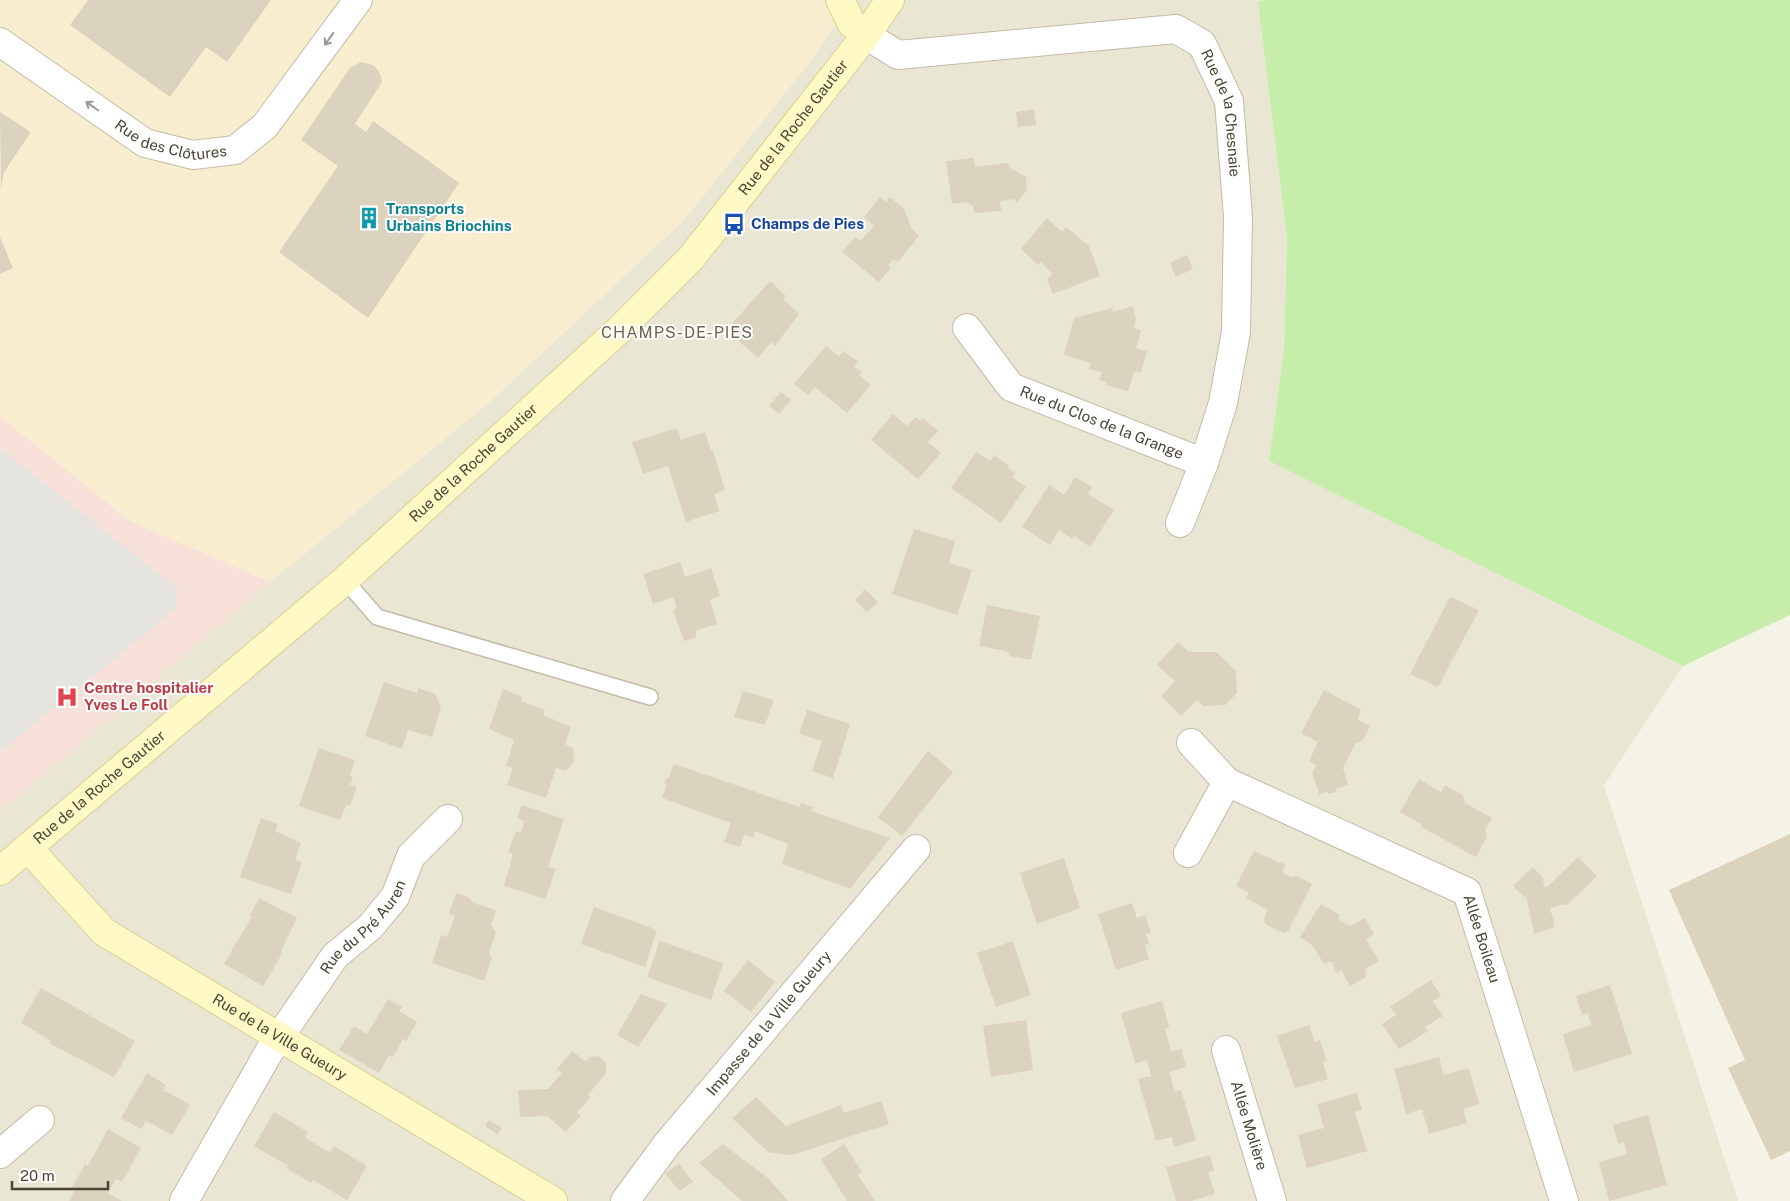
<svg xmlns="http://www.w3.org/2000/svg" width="1790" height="1201" font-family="'Public Sans',sans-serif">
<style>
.residential{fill:#eae6d4}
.commercial{fill:#f9edcf}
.medical{fill:#f7e1d8}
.green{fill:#c6eeaa}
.parking{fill:#e5e4df}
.building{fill:#dbd3bd}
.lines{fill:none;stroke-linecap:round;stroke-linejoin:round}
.lane-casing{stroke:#c2bca8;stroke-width:18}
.street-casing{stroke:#c2bca8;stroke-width:30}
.secondary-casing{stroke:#d9d191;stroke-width:30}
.lane{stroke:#fff;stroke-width:15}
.street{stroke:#fff;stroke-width:28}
.secondary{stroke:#fff9c6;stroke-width:28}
.oneway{stroke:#9b988f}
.labels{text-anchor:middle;stroke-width:4;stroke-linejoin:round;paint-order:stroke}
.street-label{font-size:15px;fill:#494434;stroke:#fff}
.culture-label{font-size:15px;font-weight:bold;fill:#0d838f;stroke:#fff;text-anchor:start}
.transit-label{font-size:15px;font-weight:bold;fill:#164399;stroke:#fff;text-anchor:start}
.health-label{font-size:15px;font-weight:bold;fill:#be3a42;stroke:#fff;text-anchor:start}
.neighbourhood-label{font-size:16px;letter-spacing:1px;fill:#6d644a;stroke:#fff}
</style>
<rect width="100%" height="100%" fill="#f5f3e6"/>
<path class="residential" d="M852,0h412l-6,2 29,237 -3,109 -15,113 414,205 -79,119 134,416h-1738v-389l270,-230 221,-181 193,-181 124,-156z"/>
<path class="commercial" d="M0,0h852l-44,64 -124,156 -193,181 -221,181 -142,-62 -128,-104z"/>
<path class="medical" d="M0,416l128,104 142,62 -270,230z"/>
<path class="green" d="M1264,0h526v615l-107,51 -414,-205 15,-113 3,-109 -29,-237z"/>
<path class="parking" d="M0,448l177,140v20l-177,144z"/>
<g class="building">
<path d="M88,0h183l-44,62 -21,-15 -36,50 -100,-72z"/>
<path d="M361,62l12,3 4,4 4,7 1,6 -27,42 11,8 7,-11 86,62 -91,135 -89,-66 59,-86 -37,-26 49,-72z"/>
<path d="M1034,109l2,16 -18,2 -2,-15z"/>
<path d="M0,112l31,20 -27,40 -3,18z"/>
<path d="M974,158l1,9 33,-4 1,4 17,10 1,13 -10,12 -4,-3 -13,2 1,10 -27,2 -1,-7 -6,-4 -15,2 -6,-43z"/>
<path d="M880,197l6,5 4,-5 14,12 8,20 7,7 -21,26 -4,-3 -6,6 3,3 -12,14 -37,-30 13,-15 5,4 14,-15 -10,-9z"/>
<path d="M1047,218l15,14 4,-5 23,19 11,30 -47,18 -6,-14 5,-6 -11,-12 -3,3 -17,-16z"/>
<path d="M0,237l13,31 -13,6z"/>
<path d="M1187,255l6,14 -17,8 -6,-14z"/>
<path d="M770,281l16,15 -3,3 16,15 -24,32 -4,-4 -13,16 -32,-28z"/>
<path d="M1133,306l3,14 -3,8 8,2 -5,18 11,3 -6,22 -7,-1 -6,19 -22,-6 1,-3 -8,-2 3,-8 -13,-3 2,-6 -27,-8 10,-37 38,-10 1,4z"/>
<path d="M826,346l13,10 4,-5 15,11 -4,5 8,5 -3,3 12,10 -24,28 -32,-26 -7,8 -14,-11z"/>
<path d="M781,392l10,8 -12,14 -10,-8z"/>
<path d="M893,414l14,12 8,-9 6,4 2,-3 15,13 -10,11 13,11 -23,26 -47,-39z"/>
<path d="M677,428l4,12 24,-8 6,19 2,-1 12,40 -11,4 5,17 -33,11 -18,-56 -25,8 -11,-32z"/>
<path d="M976,452l14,9 4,-6 15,11 -1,2 7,5 -3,4 14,10 -25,36 -50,-35z"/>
<path d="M1075,477l17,10 -4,7 26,16 -24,37 -16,-11 -2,3 -13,-9 -9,15 -28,-18 27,-42 15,10z"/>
<path d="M914,529l41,12 -6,22 23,7 -15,45 -65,-21z"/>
<path d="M680,562l5,15 26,-9 9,28 -10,4 7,24 -20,6 -2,8 -11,3 -11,-31 4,-2 -4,-11 -20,7 -10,-30z"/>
<path d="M865,589l13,13 -11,11 -12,-13z"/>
<path d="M1450,597l29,13 -41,77 -28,-13z"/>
<path d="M987,605l53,11 -9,44 -21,-4 -4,-5 -27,-5z"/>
<path d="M1178,642l11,10h27l20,19 1,22 -12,12 -22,1 -6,-6 -16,16 -20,-20 14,-15 -18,-16z"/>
<path d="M384,682l33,11 1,-5 17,6 6,13 -9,30 -24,-7 -6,19 -37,-13z"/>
<path d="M503,689l19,8 -1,4 24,9 -2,5 28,12 -6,17 8,4 1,14 -8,9 -10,-3 -10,30 -39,-13 6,-17 -7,-2 8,-26 -25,-11z"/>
<path d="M1324,690l37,20 -4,9 13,7 -7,14 -7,3 -13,25 5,17 -13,4 1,3 -8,2 -1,-3 -8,3 -7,-21 4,-8 -7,-4 9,-19 -17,-9z"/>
<path d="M743,691l31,9 -9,25 -31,-8z"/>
<path d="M807,710l43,14 -17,54 -21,-7 10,-30 -23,-7z"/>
<path d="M319,748l36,12 -5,16 3,1 -3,8 7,2 -7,19 -4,-1 -6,15 -41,-14z"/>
<path d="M928,751l25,21 -51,64 -24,-19z"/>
<path d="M674,764l126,43 1,-4 12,4 -2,4 79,27 -40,51 -7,-3 -61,-22 6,-20 -33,-13 -2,7 -9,-3 -4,12 -16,-5 7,-19 -69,-25 5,-14 -3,-1 2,-5 2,1z"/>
<path d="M1419,779l22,13 4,-7 18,10 2,8 27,15 -7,12 2,7 -11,20 -55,-30 1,-2 -22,-13z"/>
<path d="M522,805l42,14 -16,48 8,2 -11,30 -41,-13 9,-32 -5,-2 8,-21 5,2 3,-12 -7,-3z"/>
<path d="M261,818l17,6 -3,7 26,12 -6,17 7,2 -11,32 -51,-17z"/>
<path d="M1790,834v317l-19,9 -43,-92 17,-8 -76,-170z"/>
<path d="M1254,851l32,14 -4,7 9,5 6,-1 15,8 -24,47 -5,2 -18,-9 -1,-5 4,-9 -22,-12 3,-5 -13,-7z"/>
<path d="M1578,857l19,19 -30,29 -2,-1 -15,4 5,19 -21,7 -8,-39 -2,2 -11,-11 20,-19 10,11 1,9 4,-1z"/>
<path d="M1064,858l16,50 -43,16 -17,-51z"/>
<path d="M456,893l12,4 5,6 23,7 -5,15 5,8 -7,19 3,6 -8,23 -52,-18 9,-28 6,2 8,-21 -6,-2z"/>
<path d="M259,898l38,20 -17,35 2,1 -19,32 -39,-22 28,-48 -2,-1z"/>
<path d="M1132,903l5,15 8,-3 6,17 -5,2 3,10 -4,1 4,14 -33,11 -18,-56z"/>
<path d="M1321,904l19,11 -2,4 12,7 15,-8 9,16 -8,5 13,22 -13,7 -1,10 -15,8 -9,-16 -4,3 -6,-12 -7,3 -11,-18 -13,-9z"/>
<path d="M594,907l63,23 -12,37 -64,-23z"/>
<path d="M660,941l63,22 -12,37 -64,-23z"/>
<path d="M1013,941l18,54 -35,12 -19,-54z"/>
<path d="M748,960l27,22 -24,30 -27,-21z"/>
<path d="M1431,980l10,16 -8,5 10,15 -18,11 3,4 -29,18 -17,-25 14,-9 -6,-8z"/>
<path d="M1610,985l22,69 -58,18 -11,-38 28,-9 -3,-12 -6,2 -6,-19z"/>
<path d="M41,988l94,53 -21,36 -65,-34 1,-3 -29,-17z"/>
<path d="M641,994l26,10 -29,43 -21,-12z"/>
<path d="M388,999l14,8 -3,4 18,11 -11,19 -3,-2 -10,18 -4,-2 -10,18 -40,-23 15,-24 13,8z"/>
<path d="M1162,1001l7,26 -4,2 6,22 10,-2 5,18 -17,5 6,20 6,-2 15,50 -22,7 -2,-10 -16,4 -18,-62 13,-3 -4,-16 -12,3 -14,-50z"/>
<path d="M1026,1020l7,50 -42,7 -8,-51z"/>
<path d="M1309,1025l6,17 5,-2 7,21 -4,1 5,17 -33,9 -18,-52z"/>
<path d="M572,1051l14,11 4,-5 8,-1 8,7v10l-18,22 3,2 -14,16 4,2 -15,17 -19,-16 -27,1 -2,-27 30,-1 14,-16 -5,-4z"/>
<path d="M1439,1057l5,18 25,-7 10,36 -16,5 4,14 -38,11 -7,-25 -16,5 -12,-45z"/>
<path d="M147,1073l19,12 -3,5 27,15 -18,30 -26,-14 -5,8 -20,-11z"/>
<path d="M1357,1093l5,17 -7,2 12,39 -60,17 -9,-33 26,-7 -7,-24z"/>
<path d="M756,1097l30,29 55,-21 3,8 37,-12 8,23 -97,31 -24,-3 -36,-34z"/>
<path d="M274,1112l34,20 -3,6 25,14 4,-6 33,20 -20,34 -34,-20 -2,3 -25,-15 2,-2 -34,-20z"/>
<path d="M1648,1115l19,70 -58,16 -10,-39 28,-8 -3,-12 -6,2 -5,-19z"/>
<path d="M489,1120l13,8 -4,7 -13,-9z"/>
<path d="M108,1129l33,19 -19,34 -6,-3 -8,14 14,8h-53l6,-11 -3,-2 13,-24 3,2z"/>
<path d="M723,1144l45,34 20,23h-46l-43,-38z"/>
<path d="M844,1144l18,28 -4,3 17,26h-28l-26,-41z"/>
<path d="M1210,1155l4,16 -6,1 7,22 -24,7h-15l-10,-34z"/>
<path d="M679,1164l14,18 -14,9 -14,-18z"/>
</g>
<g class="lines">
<g class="lane-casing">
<path id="lane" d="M345,580l32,37 273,80"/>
</g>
<g class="street-casing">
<g id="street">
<path id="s1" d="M866,35l32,20 278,-26 26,15 27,57 9,116 -2,115 -13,71 -19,60 -24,60"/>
<path id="s2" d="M0,42l145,101 48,12 42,-5 30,-24 93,-126"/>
<path id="s3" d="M967,328l44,59 193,76"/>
<path id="s4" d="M1191,743l36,39 240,110 97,309"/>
<path d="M1188,853l39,-71"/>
<path id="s5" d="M1226,1050l46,151"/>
<path d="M0,1154l40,-34"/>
<path id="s6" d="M184,1201l85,-149 66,-96 35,-29 25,-30 16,-41 37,-37"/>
<path id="s7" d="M625,1201l42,-57 249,-295"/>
</g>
</g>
<g class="secondary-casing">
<g id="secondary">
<path d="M840,0l12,24 14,11"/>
<path id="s8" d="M28,848l76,84 449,269"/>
<path id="s9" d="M0,871l345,-291 274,-250 73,-73 174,-222 24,-35"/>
</g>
</g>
<use href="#lane" class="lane"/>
<use href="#street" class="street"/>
<use href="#secondary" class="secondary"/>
</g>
<defs><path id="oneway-shaft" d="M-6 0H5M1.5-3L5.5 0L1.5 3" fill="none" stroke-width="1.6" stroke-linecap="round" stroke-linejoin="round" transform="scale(1.25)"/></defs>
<g class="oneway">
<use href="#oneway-shaft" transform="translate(329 39) rotate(126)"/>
<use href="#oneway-shaft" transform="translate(92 106) rotate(-145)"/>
</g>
<defs>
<g id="building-bare" transform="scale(1.725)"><path d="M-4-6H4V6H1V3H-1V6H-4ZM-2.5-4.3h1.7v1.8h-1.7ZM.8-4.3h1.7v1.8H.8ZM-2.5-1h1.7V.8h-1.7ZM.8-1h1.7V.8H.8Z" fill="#0f9aa8" stroke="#fff" stroke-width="2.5" paint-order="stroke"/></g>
<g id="bus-bare" transform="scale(1.725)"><path d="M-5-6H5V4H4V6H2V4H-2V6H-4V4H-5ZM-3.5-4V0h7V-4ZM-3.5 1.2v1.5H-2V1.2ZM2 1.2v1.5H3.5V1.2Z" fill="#1a4fb4" stroke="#fff" stroke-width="2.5" paint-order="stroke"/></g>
<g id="hospital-bare" transform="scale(1.725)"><path d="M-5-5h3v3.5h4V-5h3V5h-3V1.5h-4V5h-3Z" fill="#e0444e" stroke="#fff" stroke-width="2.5" paint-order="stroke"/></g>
</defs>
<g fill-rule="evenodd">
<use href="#building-bare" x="369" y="218"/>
<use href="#bus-bare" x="734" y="224"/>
<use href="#hospital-bare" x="67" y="697"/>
</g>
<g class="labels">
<g class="street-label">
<text dy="5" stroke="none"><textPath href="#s1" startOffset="420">Rue de la Chesnaie</textPath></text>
<text dy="5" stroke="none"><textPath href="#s9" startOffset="1090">Rue de la Roche Gautier</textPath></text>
<text dy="5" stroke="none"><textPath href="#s2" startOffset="201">Rue des Clôtures</textPath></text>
<text dy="5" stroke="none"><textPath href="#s3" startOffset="171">Rue du Clos de la Grange</textPath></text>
<text dy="5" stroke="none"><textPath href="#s9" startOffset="625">Rue de la Roche Gautier</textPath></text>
<text dy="5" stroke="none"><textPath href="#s9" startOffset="130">Rue de la Roche Gautier</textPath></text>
<text dy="5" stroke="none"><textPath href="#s6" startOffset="329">Rue du Pré Auren</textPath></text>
<text dy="5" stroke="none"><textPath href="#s4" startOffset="366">Allée Boileau</textPath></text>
<text dy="5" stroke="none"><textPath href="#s7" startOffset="229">Impasse de la Ville Gueury</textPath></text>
<text dy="5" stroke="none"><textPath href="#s8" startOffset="318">Rue de la Ville Gueury</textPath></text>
<text dy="5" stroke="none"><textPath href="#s5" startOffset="79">Allée Molière</textPath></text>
</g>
<g class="culture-label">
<text x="386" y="214">Transports<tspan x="386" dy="17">Urbains Briochins</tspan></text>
</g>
<g class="transit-label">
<text x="751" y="229">Champs de Pies</text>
</g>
<g class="health-label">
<text x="84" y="693">Centre hospitalier<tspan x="84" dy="17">Yves Le Foll</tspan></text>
</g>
<g class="neighbourhood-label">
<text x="677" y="338">CHAMPS-DE-PIES</text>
</g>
</g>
<path d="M12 1181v8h96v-8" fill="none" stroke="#494434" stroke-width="2.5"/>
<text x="20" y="1181" font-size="15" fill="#494434" stroke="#ffffff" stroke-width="4" paint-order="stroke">20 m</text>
</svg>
